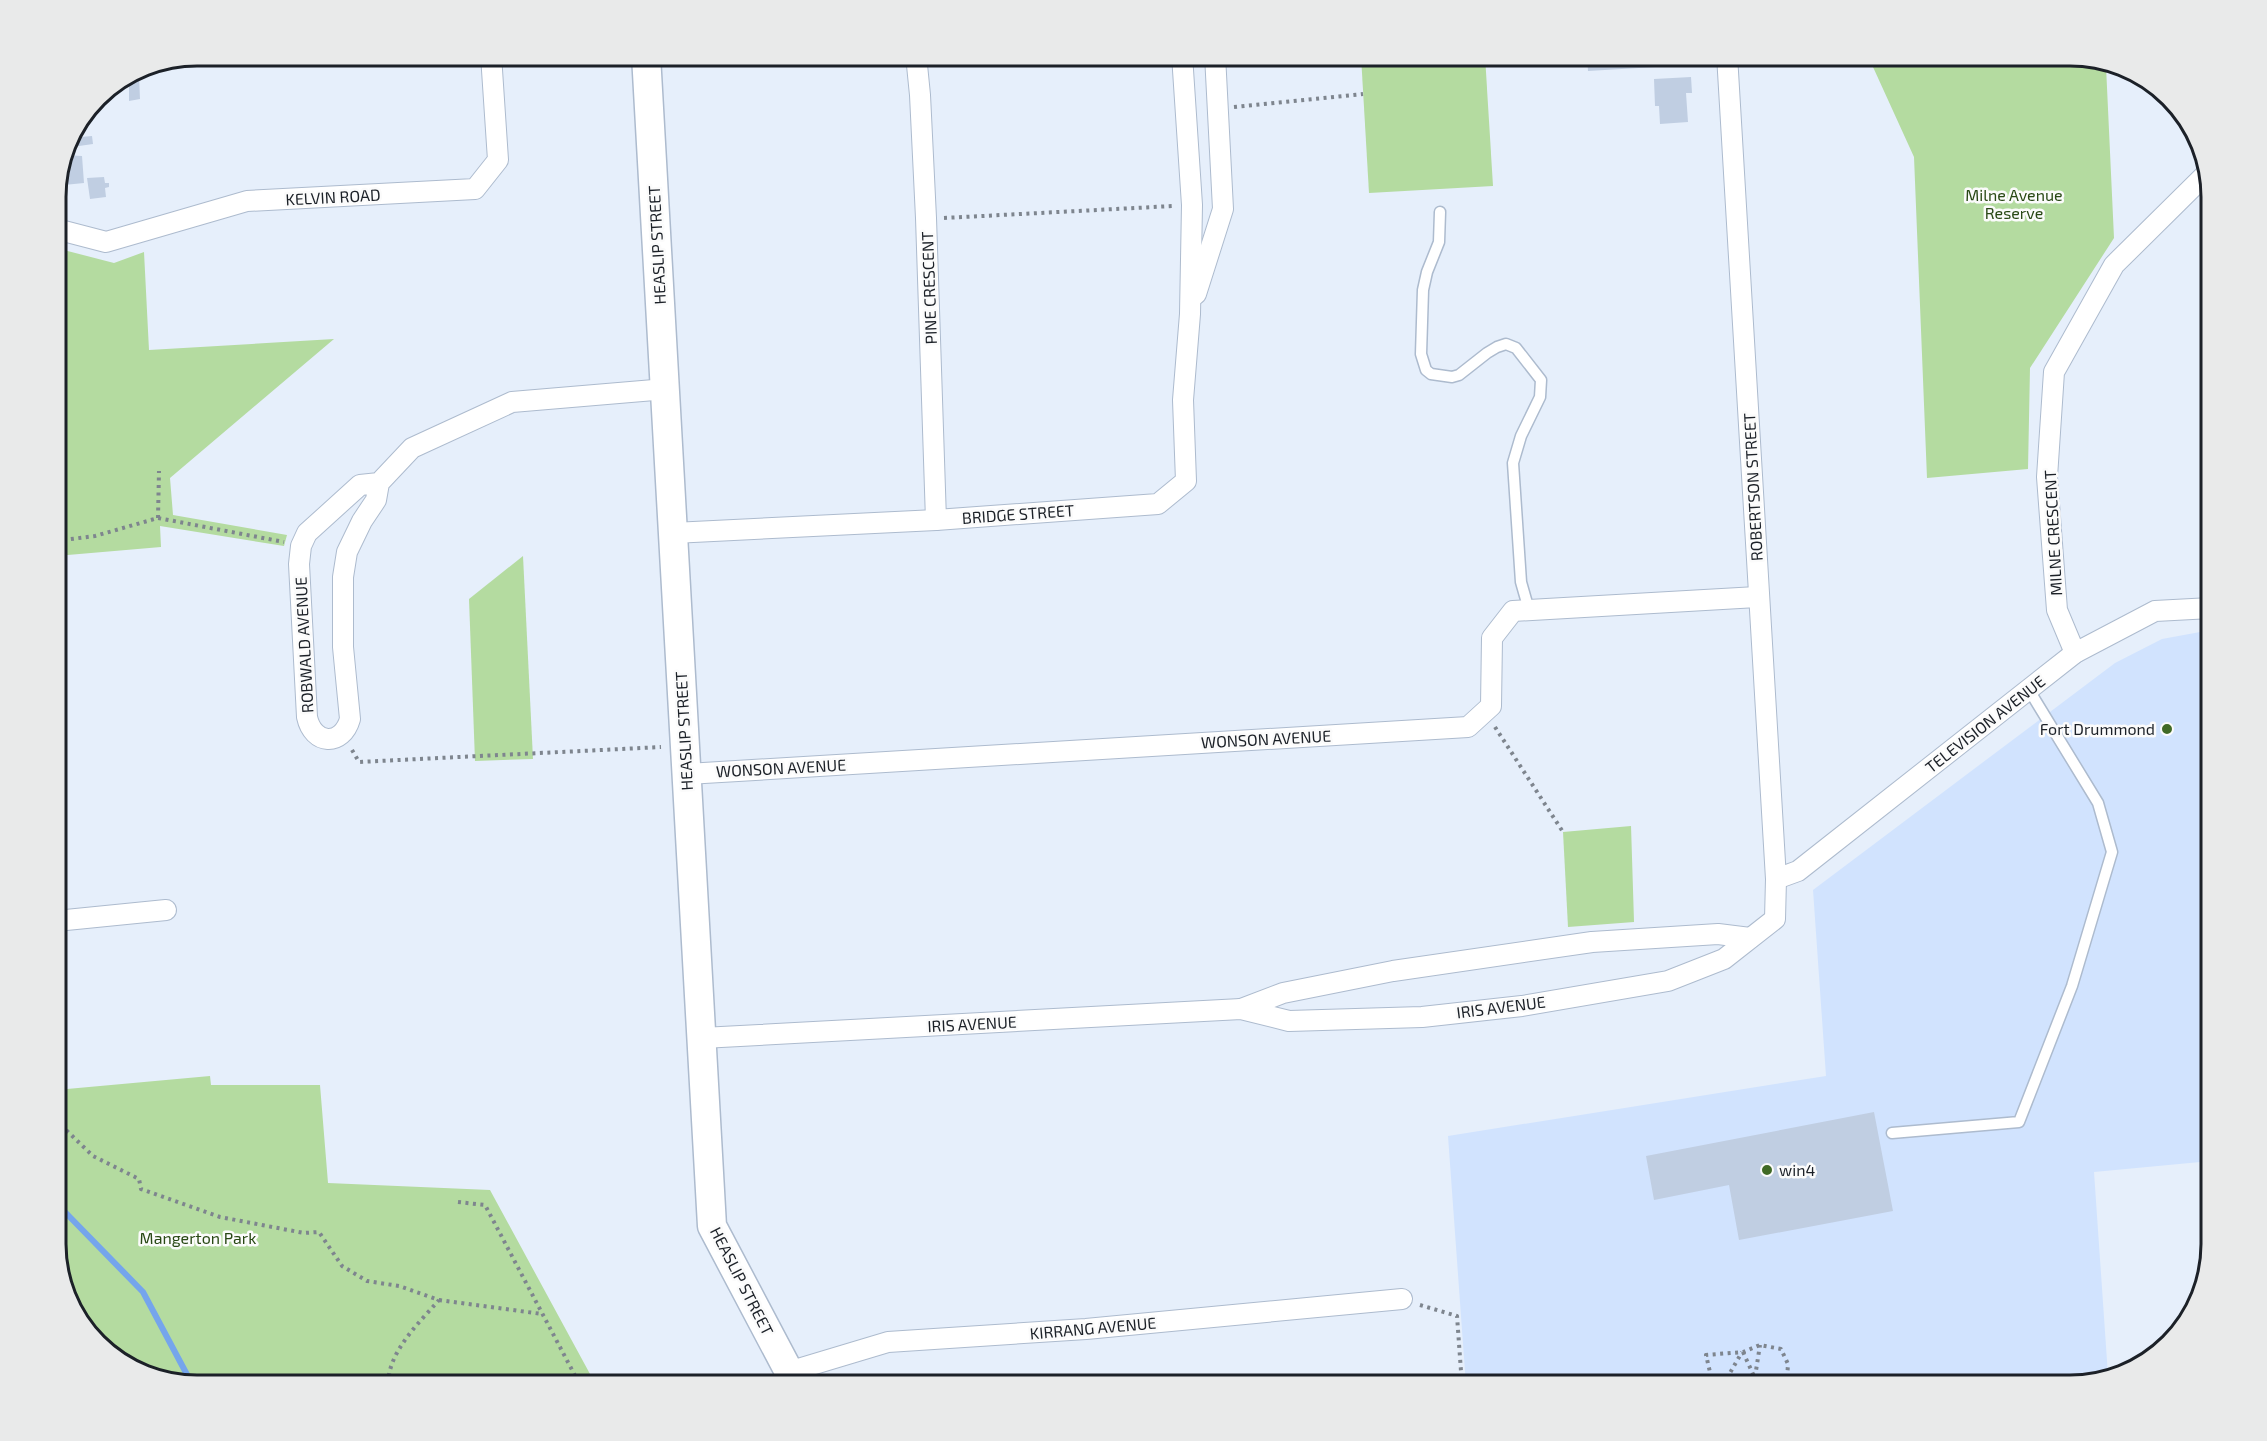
<svg xmlns="http://www.w3.org/2000/svg" width="2267" height="1441" font-family="'Exo 2',sans-serif">
<style>
.built{fill:#d1e3fe}
.green{fill:#b4dba0}
.lines{fill:none;stroke-linecap:round;stroke-linejoin:round}
.stream{stroke:#75a5ec;stroke-width:6}
.building{fill:#c0cee2}
.lane-casing{stroke:#adbbce;stroke-width:13}
.street-casing{stroke:#adbbce;stroke-width:22}
.secondary-casing{stroke:#adbbce;stroke-width:31}
.path{stroke:#7e858e;stroke-width:4;stroke-dasharray:3 4.5;stroke-linecap:butt}
.lane{stroke:#fff;stroke-width:10}
.street{stroke:#fff;stroke-width:20}
.secondary{stroke:#fff;stroke-width:28}
.poi-dot{fill:#406a26;stroke:#fbfbfb;stroke-width:2}
.labels{text-anchor:middle;stroke-width:5;stroke-linejoin:round;paint-order:stroke}
.park-label{font-size:16px;fill:#284814;stroke:#fbfbfb}
.street-label{font-size:16px;fill:#1c2128;stroke:#fbfbfb}
.poi-label{font-size:16px;fill:#1c2128;stroke:#fbfbfb;text-anchor:end}
.rim{fill:none;stroke:#1c2128;stroke-width:3}
</style>
<rect width="100%" height="100%" fill="#e6effb"/>
<path class="built" d="M2211,630v531l-117,11 14,203 -38,10h-604l-18,-249 378,-60 -13,-186 302,-227 47,-24z"/>
<g class="green">
<path d="M2070,55l36,11 8,172 -84,130 -2,101 -101,9 -13,-321 -46,-101z"/>
<path d="M1361,56h124l8,130 -124,7z"/>
<path d="M56,248l58,15 30,-11 5,98 185,-11 -164,139 3,37 114,20 -3,11 -124,-20 1,21 -105,9z"/>
<path d="M523,556l10,203 -58,2 -6,-162z"/>
<path d="M1631,826l3,96 -66,5 -5,-95z"/>
<path d="M210,1076l1,9h109l8,98 162,7 106,195h-399l-78,-23 -45,-48 -18,-61v-163z"/>
</g>
<g class="lines">
<path class="stream" d="M56,1189l7,21 80,82 49,92"/>
</g>
<g class="building">
<path d="M1587,55h101l1,10 -101,6z"/>
<path d="M135,71v4h4l1,24 -11,2v-25z"/>
<path d="M1691,77l1,16h-6l2,29 -28,2 -1,-18h-4l-1,-27z"/>
<path d="M79,123l2,14 11,-1 1,8 -28,4 1,-6z"/>
<path d="M63,155l19,1 2,27 -20,2 1,7 -9,1z"/>
<path d="M104,177l1,6h4v4l-4,1 1,9 -16,2 -3,-21z"/>
<path d="M1874,1112l19,99 -154,29 -10,-55 -75,15 -8,-44z"/>
</g>
<g class="lines">
<g class="lane-casing">
<g id="lane">
<path d="M1440,212l-1,30 -12,30 -4,18 -2,64 5,16 5,4 21,3 7,-2 28,-22 10,-6 9,-3 10,4 25,32 -1,17 -19,39 -8,27 8,119 8,28"/>
<path d="M1892,1133l127,-11 53,-136 40,-134 -14,-49 -69,-113"/>
</g>
</g>
<g class="street-casing">
<g id="street">
<path d="M916,55l4,40 6,123 10,302"/>
<path d="M56,229l50,13 141,-41 228,-12 23,-29 -7,-105"/>
<path d="M1196,294l27,-85 -8,-154"/>
<path d="M379,483l-19,2 -53,48 -6,13 -2,18 8,153c6,28 35,30 43,2l-7,-72v-70l4,-25 15,-31 14,-21 3,-17 33,-35 100,-46 154,-13"/>
<path d="M673,533l263,-13 222,-16 28,-23 -3,-81 7,-86 2,-109 -10,-150"/>
<path d="M2075,653l-18,-43 -10,-133 7,-105 60,-107 92,-91"/>
<path d="M687,774l781,-47 23,-21 1,-68 21,-27 244,-14"/>
<path d="M1776,879l22,-8 277,-218 80,-42 56,-3"/>
<path d="M56,921l110,-11"/>
<path d="M1241,1009l42,-16 110,-22 199,-29 126,-8 32,4"/>
<path d="M702,1038l539,-29 48,12 133,-4 100,-11 146,-25 56,-22 51,-40 1,-40 -49,-824"/>
<path d="M788,1372l100,-30 198,-13 316,-30"/>
</g>
</g>
<g class="secondary-casing">
<path id="secondary" d="M646,55l66,1171 84,159"/>
</g>
<g class="path">
<path d="M1234,107l129,-13"/>
<path d="M944,218l229,-12"/>
<path d="M158,518l1,-47"/>
<path d="M56,541l39,-5 63,-18 126,24"/>
<path d="M1495,727l68,105"/>
<path d="M352,750l7,12 302,-15"/>
<path d="M56,1097l5,2 4,30 28,27 46,23 2,10 79,28 84,16 15,-1 23,34 25,15 32,5 40,14c-21,24 -51,52 -51,85"/>
<path d="M458,1202l27,3 95,180"/>
<path d="M439,1300l103,14"/>
<path d="M1420,1305l37,11 5,69"/>
<path d="M1743,1352l15,33"/>
<path d="M1755,1377l5,-32"/>
<path d="M1713,1385l-7,-30 37,-3 17,-7 21,4 7,15 -1,15 3,6"/>
<path d="M1723,1385l19,-33"/>
</g>
<use href="#lane" class="lane"/>
<use href="#street" class="street"/>
<use href="#secondary" class="secondary"/>
</g>
<g class="poi-dot">
<circle cx="2167" cy="729" r="6"/>
<circle cx="1767" cy="1170" r="6"/>
</g>
<g class="labels">
<g class="park-label">
<text x="2014" y="201">Milne Avenue<tspan x="2014" dy="18">Reserve</tspan></text>
<text x="198" y="1244">Mangerton Park</text>
</g>
<g class="street-label">
<text transform="translate(333 197) rotate(-3)" y="6">KELVIN ROAD</text>
<text transform="translate(657 245) rotate(-93)" y="6">HEASLIP STREET</text>
<text transform="translate(929 288) rotate(-92)" y="6">PINE CRESCENT</text>
<text transform="translate(1753 487) rotate(-93)" y="6">ROBERTSON STREET</text>
<text transform="translate(1018 514) rotate(-4)" y="6">BRIDGE STREET</text>
<text transform="translate(2053 533) rotate(-93)" y="6">MILNE CRESCENT</text>
<text transform="translate(304 645) rotate(-93)" y="6">ROBWALD AVENUE</text>
<text transform="translate(1985 724) rotate(-38)" y="6">TELEVISION AVENUE</text>
<text transform="translate(684 731) rotate(-93)" y="6">HEASLIP STREET</text>
<text transform="translate(1266 739) rotate(-3)" y="6">WONSON AVENUE</text>
<text transform="translate(781 768) rotate(-3)" y="6">WONSON AVENUE</text>
<text transform="translate(1501 1007) rotate(-7)" y="6">IRIS AVENUE</text>
<text transform="translate(972 1024) rotate(-3)" y="6">IRIS AVENUE</text>
<text transform="translate(742 1281) rotate(63)" y="6">HEASLIP STREET</text>
<text transform="translate(1093 1328) rotate(-5)" y="6">KIRRANG AVENUE</text>
</g>
<g class="poi-label">
<text x="2155" y="735">Fort Drummond</text>
<text x="1779" y="1176" text-anchor="start">win4</text>
</g>
</g>
<path d="M0 0H2267V1441H0ZM197 66H2070A131 131 0 0 1 2201 197V1244A131 131 0 0 1 2070 1375H197A131 131 0 0 1 66 1244V197A131 131 0 0 1 197 66Z" fill="#e9eaea" fill-rule="evenodd"/>
<path class="rim" d="M197 66H2070A131 131 0 0 1 2201 197V1244A131 131 0 0 1 2070 1375H197A131 131 0 0 1 66 1244V197A131 131 0 0 1 197 66Z"/>
</svg>
